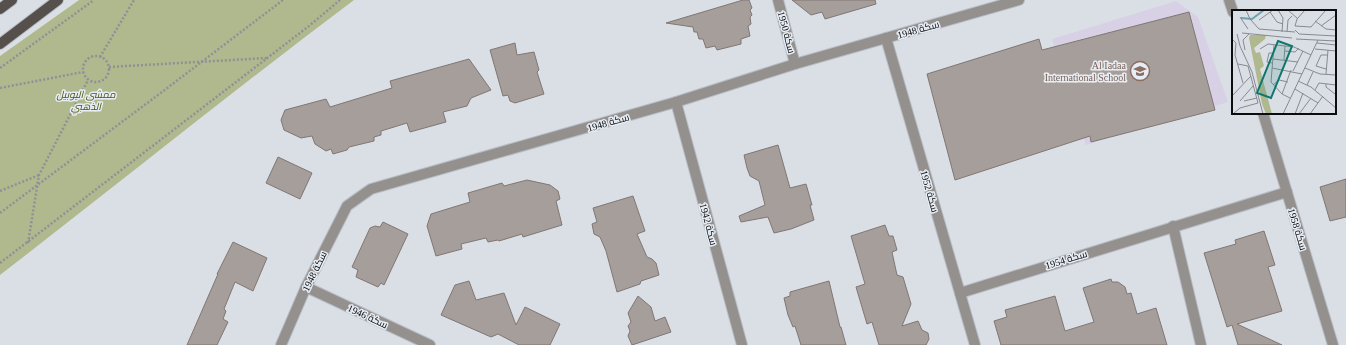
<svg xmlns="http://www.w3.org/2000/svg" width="1346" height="345" font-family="'Times New Roman',Cairo,serif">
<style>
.commercial{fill:#d8d1e6}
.green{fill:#b0b98e}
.building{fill:#a69e9a;stroke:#807774}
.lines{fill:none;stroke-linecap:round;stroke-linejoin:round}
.street-casing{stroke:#b9bdc4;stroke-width:12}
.primary-casing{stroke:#b9bdc4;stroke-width:12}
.path{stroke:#8d9196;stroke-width:2.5;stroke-dasharray:2 2;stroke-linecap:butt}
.street{stroke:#94908e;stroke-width:10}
.primary{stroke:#56504d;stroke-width:10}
.labels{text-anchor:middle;stroke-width:3;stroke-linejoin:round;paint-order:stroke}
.street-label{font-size:10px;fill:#0b0d0f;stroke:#e7edf4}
.education-label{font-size:10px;fill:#785e54;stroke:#e7edf4;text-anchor:end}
.park-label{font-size:10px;font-style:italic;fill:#4a540d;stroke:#e7edf4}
.inset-river{fill:none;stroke:#6da2b2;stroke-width:2}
.inset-road{fill:none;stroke:#878b90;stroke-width:1}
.view{fill:#0f766e;fill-opacity:0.15;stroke:#0f766e;stroke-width:2}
.inset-edge{fill:none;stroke:#0b0d0f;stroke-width:2}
</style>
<rect width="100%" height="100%" fill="#dadfe6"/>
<path class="commercial" d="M1176,1l22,16 30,85 -142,43 -34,-106z"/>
<path class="green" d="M79,0h275c-120,90 -236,184 -354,275v-219z"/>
<g class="building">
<path d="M743,0h6l3,8 -2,2 2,5 -2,2 1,7 -3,2 2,10 -9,3v5l-24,6 -2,-4 -9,2 -3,-9h-4l-2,-7h-3l-1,-5 -27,-4z"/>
<path d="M792,0h83l1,4 -51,15 -3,-7 -11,3z"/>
<path d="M1189,12l26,98 -124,32 -1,-6 -135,44 -28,-106 112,-35 3,11z"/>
<path d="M515,43l2,12 17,-3 5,18 -2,2 7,22 -29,9 -5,-2 -2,-6 -5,1 -13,-46z"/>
<path d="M469,59l22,31 -20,8 -4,8 -24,6 3,10 -36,10 -3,-9 -26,8v4l-7,2v4l-25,6 -2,3 -14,4 -2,-5 -5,2 -11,-7 -3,-8 -11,2 -17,-8 -3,-10 4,-10 41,-11 4,8 62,-19 -2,-7z"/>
<path d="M778,145l12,43 16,-4 6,21h-2l4,15 -23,9 -17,4 -6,-16 -27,5 -2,-6 26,-11 -6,-24 -9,-5 -3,-8 -3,-13z"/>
<path d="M278,157l34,16 -12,26 -34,-16z"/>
<path d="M1346,179v38l-16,4 -10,-34z"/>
<path d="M527,180l23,5 8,6 2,8 -4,2 6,24 -39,12 -1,-3 -23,7 -1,-1 -10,2 -2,-4 -25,6 1,5 -26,7 -9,-30 4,-12 39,-12 -2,-9 34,-10 2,3z"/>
<path d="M633,196l12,35 -8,3 10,23 5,2 4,4 3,12 -18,6 -1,3 -23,8 -11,-41 -6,-14 -6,-3 -2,-10 5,-2 -4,-14z"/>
<path d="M383,222l25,12 -24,51 -3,-2 -3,4 -22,-10 2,-7 -6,-3 18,-39 5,-2 5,1z"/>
<path d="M885,225l4,11h4l4,14 -5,2 5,23 6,2 8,27 -9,22 16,-5 4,9 6,3 1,6 -3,6h-47l-7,-23 -5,2 -11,-37 9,-3 -14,-48z"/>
<path d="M1264,231l11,34 -7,2 14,44 -45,13 45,21h-44l-6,-20 -5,2 -23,-74 32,-9 -1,-4z"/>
<path d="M233,242l34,16 -14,33 -18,-9 -11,27 2,2 -3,8 5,3 -11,23h-30l31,-71h-1z"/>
<path d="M1111,279l1,3h6l7,5 2,7 4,-1 6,21 19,-6 11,37h-166l-7,-24 13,-4 -2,-7 50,-14 10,35 29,-9 -11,-34z"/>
<path d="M469,281l7,19 28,-7 12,32 9,-18 35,17 -10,21h-31l-21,-11 -7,3 -50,-22 14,-30z"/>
<path d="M829,281l11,46h1l5,18h-45l-6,-19 -2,1 -5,-12 -4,-17 6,-2v-4z"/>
<path d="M638,296l13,11 4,14 10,-4 6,15 -39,13 -4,-9 2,-5 -2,-5 3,-4 -3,-9z"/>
</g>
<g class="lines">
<g class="street-casing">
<g id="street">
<path d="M778,0l17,64"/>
<path d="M1229,0l4,12"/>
<path d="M886,38l89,307"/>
<path d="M676,102l66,243"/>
<path d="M1263,113l70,232"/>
<path d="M1173,226l28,119"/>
<path d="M306,287l124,58"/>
<path d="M960,293l327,-101"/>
<path d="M281,345l25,-58 41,-81 24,-17 305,-87 119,-38 224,-64"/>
</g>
</g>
<g class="primary-casing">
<g id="primary">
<path d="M0,9l12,-9"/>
<path d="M0,44l58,-44"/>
</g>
</g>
<g class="path">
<circle cx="96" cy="69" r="13"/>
<path d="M100,57l34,-57"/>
<path d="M109,67l158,-9"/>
<path d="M0,68l94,-68"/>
<path d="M0,88l83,-16"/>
<path d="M0,191l39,-16"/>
<path d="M0,213l162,-121 121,-92"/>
<path d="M28,243l11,-68 49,-95"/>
<path d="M0,263l309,-237 31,-26"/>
</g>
<use href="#street" class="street"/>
<use href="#primary" class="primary"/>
</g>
<defs>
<g id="school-ring" transform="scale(1)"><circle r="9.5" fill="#e7edf4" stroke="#8d6e63" stroke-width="1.5"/><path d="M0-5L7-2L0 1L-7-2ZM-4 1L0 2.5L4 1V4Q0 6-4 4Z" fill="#8d6e63"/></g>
</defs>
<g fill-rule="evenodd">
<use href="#school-ring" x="1140" y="71"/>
</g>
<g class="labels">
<g class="street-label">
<text transform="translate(918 29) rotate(-16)" y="4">سكة 1948</text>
<text transform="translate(787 32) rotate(75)" y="4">سكة 1950</text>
<text transform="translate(608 122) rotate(-16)" y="4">سكة 1948</text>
<text transform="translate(930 191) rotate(74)" y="4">سكة 1952</text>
<text transform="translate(709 224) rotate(75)" y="4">سكة 1942</text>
<text transform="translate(1298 229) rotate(73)" y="4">سكة 1958</text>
<text transform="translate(1066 259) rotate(-17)" y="4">سكة 1954</text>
<text transform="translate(314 271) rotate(-64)" y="4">سكة 1948</text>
<text transform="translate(368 316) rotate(25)" y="4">سكة 1946</text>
</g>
<g class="education-label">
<text x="1126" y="69">Al Iadaa<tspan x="1126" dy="12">International School</tspan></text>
</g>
<g class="park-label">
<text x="86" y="98">ممشى اليوبيل<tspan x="86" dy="12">الذهبي</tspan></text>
</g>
</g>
<g transform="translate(1232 10)">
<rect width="104" height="104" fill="#dadfe6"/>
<path d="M34,25l-1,4 -11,9 2,5 4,-1 4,14 -4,3 12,45h-6l-4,-10 -13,-66 1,-3z" fill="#b0b98e"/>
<path class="inset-river" d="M9,8l11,1 12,-9"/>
<path class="inset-road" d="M14,0l4,9 9,10 36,3M46,0l5,8 -1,14M56,0l10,9M38,2l7,10 6,2M8,7l8,12M27,10l14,-10M83,11l11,8 10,1M63,16l16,1 15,-17M63,16l2,-7 8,-9M89,16l15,-11M63,20l4,4 37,2M55,22l1,-12 4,-4M10,23l50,5M5,24l3,12 12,26 11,42M0,29l4,4 -1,12 8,28M64,29l40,2M85,33l19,2M42,35l-3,37 11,12 8,4M28,39l8,-5 26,3 17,8M83,39l21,2M13,40l-2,-10 6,-6M53,41l10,1 4,-4M41,49l25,3M52,50l1,-14M40,53l-5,-1 2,-9h4M40,58l30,6M73,58l15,6 16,1M94,59l-10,-3 5,-11h7M61,61l10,-20M94,64l2,-24M66,71l13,6 25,21M94,74v3l9,7M41,75l6,-5 9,2M75,75l6,-13M63,79l23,14M83,80l4,-7 17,2M50,84l9,-24M0,86l19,-20M8,91l13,-15M12,91l13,-3M1,104l7,-6 18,-5 -10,-37 -10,-2M51,104l35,-74M63,104l8,-21M67,104l12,-16M78,104l13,-18"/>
<path class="view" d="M46,31l14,5 -21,52 -14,-5z"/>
<rect width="104" height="104" class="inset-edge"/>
</g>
</svg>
